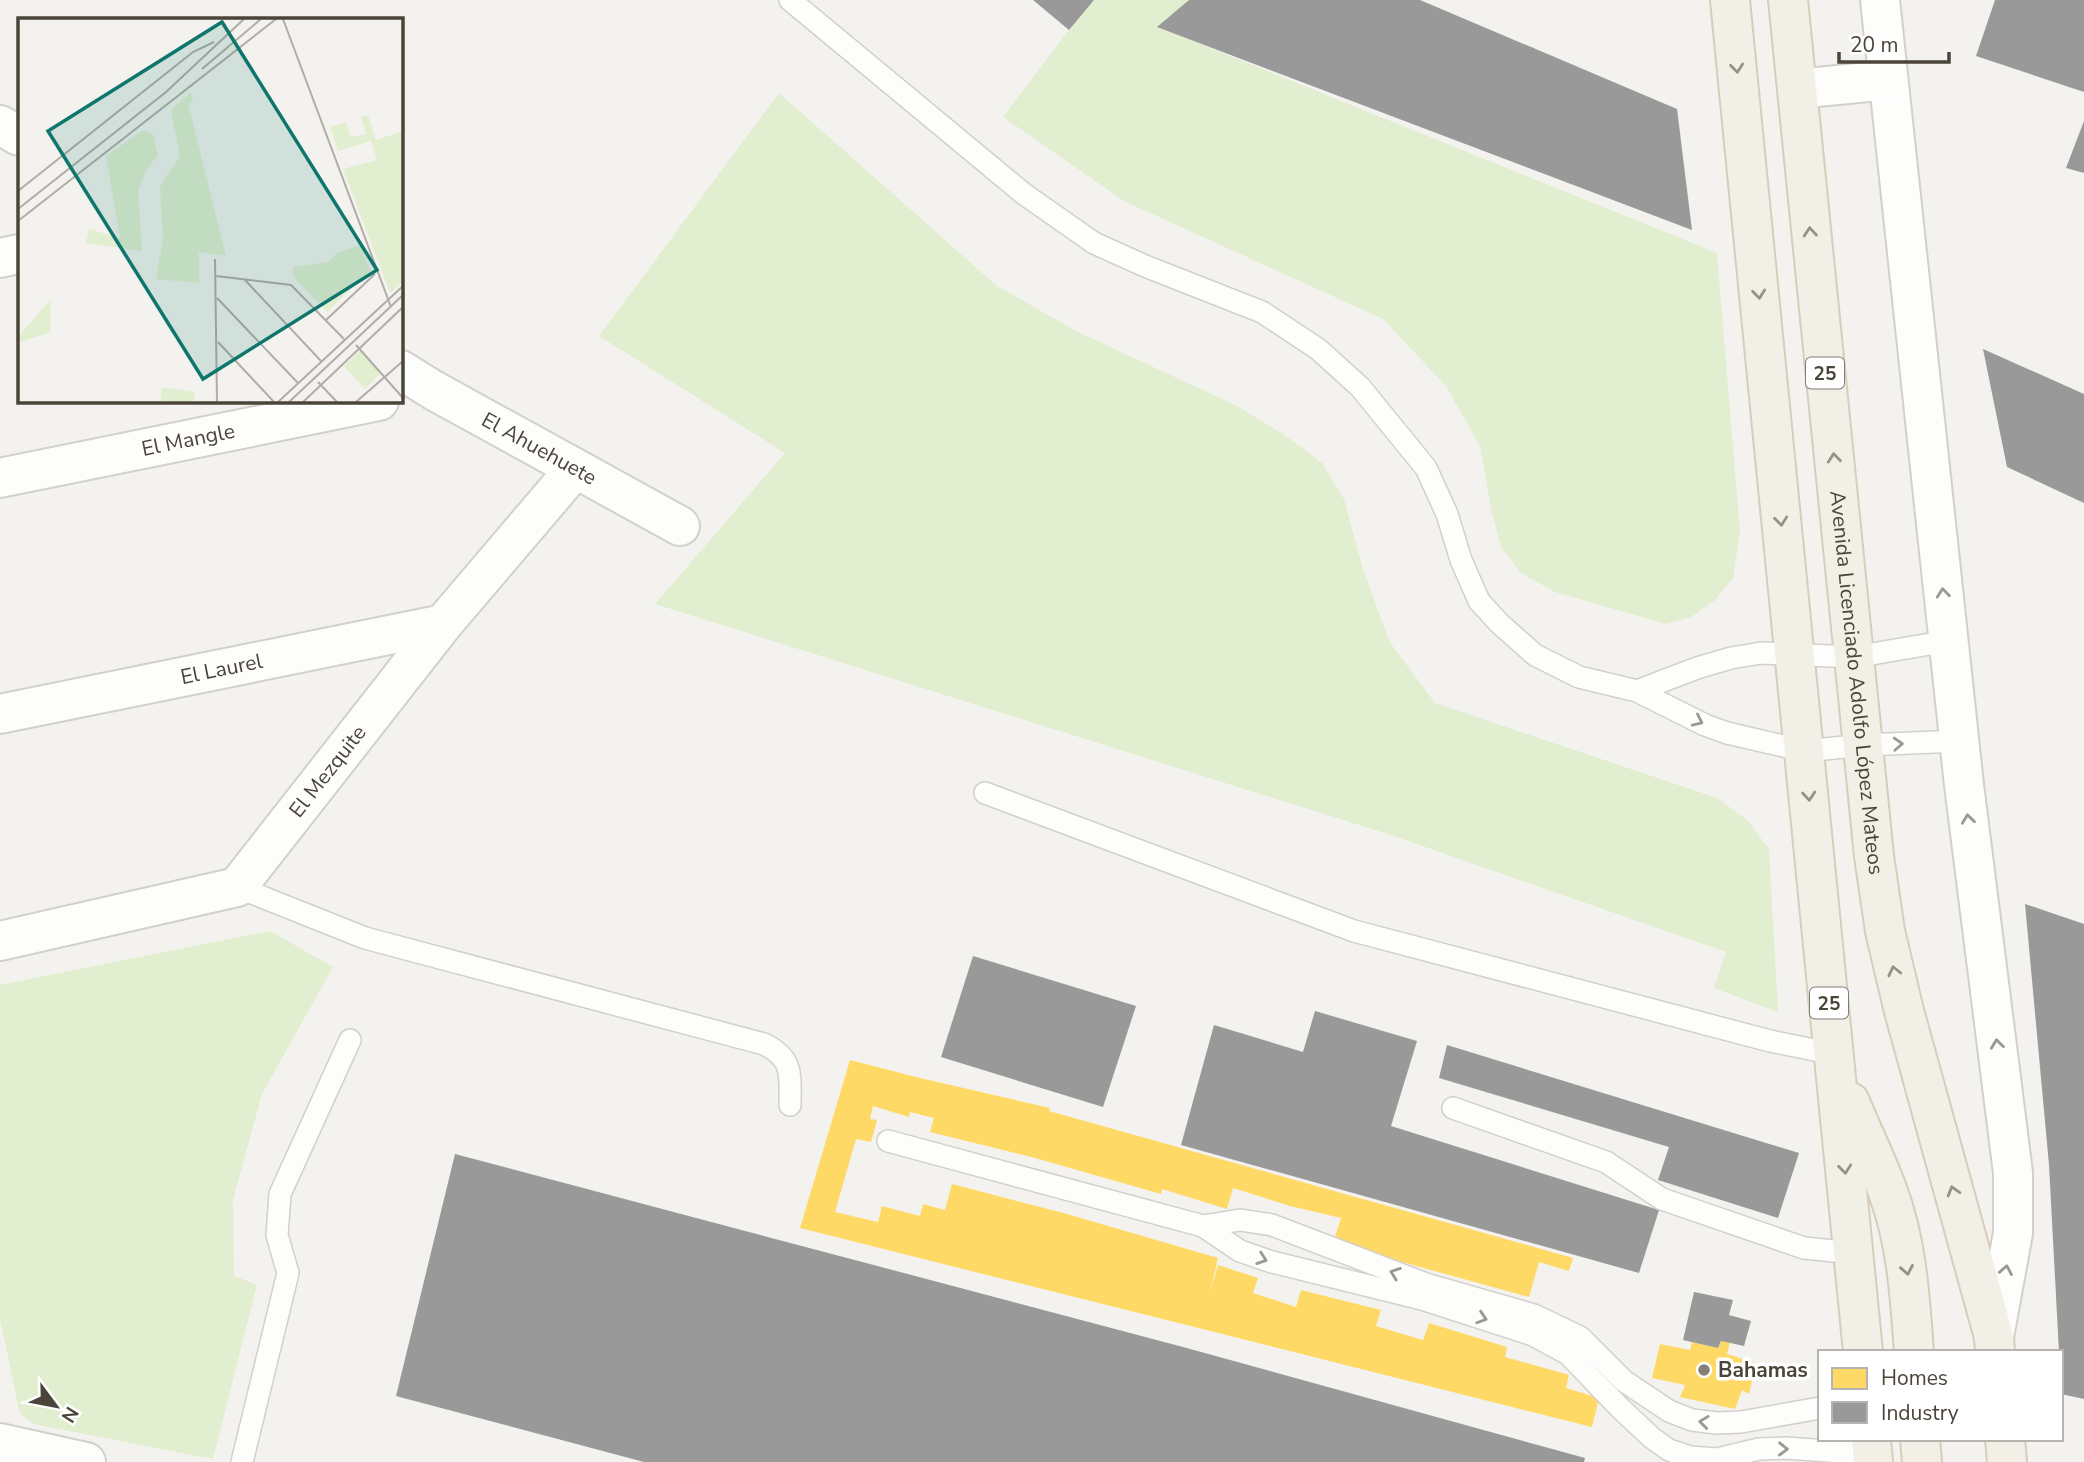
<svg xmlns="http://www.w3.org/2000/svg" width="2084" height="1462" font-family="'Nunito Sans',sans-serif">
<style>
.green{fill:#e1eecf}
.homes{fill:#ffd966}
.industry{fill:#999}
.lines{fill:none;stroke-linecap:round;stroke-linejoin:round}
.service-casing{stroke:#d2d0cb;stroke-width:24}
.minor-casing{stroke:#d2d0cb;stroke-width:42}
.tertiary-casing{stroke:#d2d0cb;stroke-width:42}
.primary-casing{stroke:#d6cebb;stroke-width:42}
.service{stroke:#fdfdfc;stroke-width:21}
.minor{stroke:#fdfdfc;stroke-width:38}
.tertiary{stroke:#fdfdfc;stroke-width:38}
.primary{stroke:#f2efe6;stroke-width:38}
.oneway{stroke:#969187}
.oneway2{stroke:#9b9791}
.poi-dot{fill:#868178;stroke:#fff;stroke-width:2.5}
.labels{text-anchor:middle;stroke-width:7;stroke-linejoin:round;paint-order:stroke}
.shield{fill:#fff;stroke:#817c74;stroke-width:2}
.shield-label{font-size:19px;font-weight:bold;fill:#4b4439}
.street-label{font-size:21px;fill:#4b4439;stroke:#fff}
.poi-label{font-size:21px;font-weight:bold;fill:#4b4439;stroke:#fff;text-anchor:start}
.inset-road{fill:none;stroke:#b0aca6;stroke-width:2}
.view{fill:#0f766e;fill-opacity:0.15;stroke:#0f766e;stroke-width:3.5}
.inset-edge{fill:none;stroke:#4b4439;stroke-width:3.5}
</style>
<rect width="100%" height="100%" fill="#f4f2ee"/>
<g class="green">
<path d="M1094,0h95l-31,27 559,226 23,279 -7,46 -18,22 -24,17 -25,7 -111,-32 -34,-19 -20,-26 -9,-34 -12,-67 -34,-60 -63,-67 -259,-118 -121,-84 66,-87z"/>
<path d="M779,93l218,193 79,45 161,75 46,28 39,29 22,36 18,67 27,75 46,62 282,95 30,22 22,29 9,163 -64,-24 12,-36 -335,-117 -736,-231 130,-151 -186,-117z"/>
<path d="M270,931l63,36 -71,127 -29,106 1,76 23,9 -44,174 -180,-35 -13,-10 -20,-95v-334z"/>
</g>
<g class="homes">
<path d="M850,1060l70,18 130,30 -1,3 524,147 -4,13 -30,-9 -10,35 -196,-54 8,-25 -51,-12 -57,-18 -6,21 -65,-20 -1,5 -126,-36 -105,-26 4,-14 -24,-6 -1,5 -36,-11 -3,13 7,1 -6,22 -15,-3 -21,73 43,10 4,-16 38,10 3,-12 22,6 7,-26 115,30 151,44 -8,35 8,-28 40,13 -5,15 43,14 5,-17 80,20 -5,16 47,14 6,-17 78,24 -2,10 64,18 -3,13 33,10 -7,29 -792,-199z"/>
<path d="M1721,1341l9,1 -3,12 29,9 -7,31 -7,-4 -7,19 -55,-12 5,-12 -33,-7 8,-34 30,6 2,-8 26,6z"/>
</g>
<g class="industry">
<path d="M1033,0h61l-25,30z"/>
<path d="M1189,0h231l257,109 15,121 -535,-203z"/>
<path d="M1995,0h89v92l-108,-36z"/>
<path d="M2084,121v52l-18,-5z"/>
<path d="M1983,349l101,45v109l-77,-36z"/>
<path d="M2025,904l59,20v475l-23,-5v-42h-2l-10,-187z"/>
<path d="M973,956l163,50 -33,101 -162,-50z"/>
<path d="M1315,1011l102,30 -26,85 268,84 -20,63 -458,-128 33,-120 89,27z"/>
<path d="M1447,1045l352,108 -21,65 -120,-38 11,-33 -230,-69z"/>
<path d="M455,1154l728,193 402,111 -1,4h-940l-248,-66z"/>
<path d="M1694,1292l39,8 -4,15 22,6 -7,25 -23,-5 -3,7 -35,-8z"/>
</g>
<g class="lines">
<g class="service-casing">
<g id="service">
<path d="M790,0l234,194 70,49 51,23 117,46 56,37 42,38 66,81 21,46 14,46 18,41 20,22 36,32 44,22 58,14 68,34 22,8 78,18 59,-6 95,-4"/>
<path d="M1637,691l60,-23 34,-10 30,-5 93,4 94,-16"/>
<path d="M985,793l369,138 416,110 64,13"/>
<path d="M237,887l128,51 399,106c30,15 26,31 26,61"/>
<path d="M1453,1108l153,54 56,37 142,49 50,5"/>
<path d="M888,1141l315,85 37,25 32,11 150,37 111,36 35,19 52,54 32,30 17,12 21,7 27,2 42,-10 26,-1 87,6"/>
<path d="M1203,1226l37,-6 32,5 154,59 108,31 46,22 44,44 45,30 23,9 25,3 24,-1 79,-14"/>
<path d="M242,1462l46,-189 -11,-38 3,-41 70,-154"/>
</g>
</g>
<g class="minor-casing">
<g id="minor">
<path d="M0,125l19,11"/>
<path d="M0,258l19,-4"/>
<path id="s1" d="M401,370l32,20 247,136"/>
<path id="s2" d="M0,478l379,-77"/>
<path id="s3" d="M0,714l443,-90"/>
<path id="s4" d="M0,941l237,-54 206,-263 132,-155"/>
<path d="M0,1443l86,19"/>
</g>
</g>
<g class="tertiary-casing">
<g id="tertiary">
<path d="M1880,0l84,785 49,388v60l-19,104"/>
<path d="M1797,89l91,-9"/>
</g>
</g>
<g class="primary-casing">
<g id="primary">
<path d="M1730,0l133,1352"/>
<path id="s5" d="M1788,0l86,856 11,75 19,80 90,326 1,15"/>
<path d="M1850,1102c12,30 27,59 38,90 19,51 22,106 26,160"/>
<path d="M1871,1439l2,23"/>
<path d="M1920,1439l2,23"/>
<path d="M2005,1439l2,23"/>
</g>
</g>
<use href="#service" class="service"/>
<use href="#minor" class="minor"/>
<use href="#tertiary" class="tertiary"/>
<use href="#primary" class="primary"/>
</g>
<defs><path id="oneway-chevron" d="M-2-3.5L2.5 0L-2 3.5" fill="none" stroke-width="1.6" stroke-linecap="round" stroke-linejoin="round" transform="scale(1.75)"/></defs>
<g class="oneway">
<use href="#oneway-chevron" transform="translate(1737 68) rotate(84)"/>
<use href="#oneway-chevron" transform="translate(1810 232) rotate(-95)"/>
<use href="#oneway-chevron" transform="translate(1759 294) rotate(84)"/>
<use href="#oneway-chevron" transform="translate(1834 458) rotate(-96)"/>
<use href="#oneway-chevron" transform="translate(1781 521) rotate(84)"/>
<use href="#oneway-chevron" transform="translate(1809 796) rotate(85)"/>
<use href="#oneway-chevron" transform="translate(1894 971) rotate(-103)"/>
<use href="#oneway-chevron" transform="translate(1845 1169) rotate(84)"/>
<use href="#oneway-chevron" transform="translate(1953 1191) rotate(-106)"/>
<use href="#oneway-chevron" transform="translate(1907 1270) rotate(80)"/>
</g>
<g class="oneway2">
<use href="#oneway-chevron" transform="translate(1943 593) rotate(-96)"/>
<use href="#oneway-chevron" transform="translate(1698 721) rotate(25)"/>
<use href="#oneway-chevron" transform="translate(1898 744) rotate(-3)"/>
<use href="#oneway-chevron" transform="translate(1968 819) rotate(-97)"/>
<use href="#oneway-chevron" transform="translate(1997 1044) rotate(-97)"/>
<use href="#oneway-chevron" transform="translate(1262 1259) rotate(19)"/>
<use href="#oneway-chevron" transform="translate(2006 1270) rotate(-80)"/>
<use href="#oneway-chevron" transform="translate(1395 1273) rotate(-160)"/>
<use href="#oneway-chevron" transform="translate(1482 1318) rotate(18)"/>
<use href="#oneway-chevron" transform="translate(1704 1422) rotate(-173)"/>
<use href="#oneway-chevron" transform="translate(1783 1449) rotate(1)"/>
</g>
<circle class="poi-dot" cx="1704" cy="1370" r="7"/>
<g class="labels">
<g class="shield">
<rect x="1806" y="357.5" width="38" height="31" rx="5"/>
<rect x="1810" y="987.5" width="38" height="31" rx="5"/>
</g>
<g class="shield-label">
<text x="1825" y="380">25</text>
<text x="1829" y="1010">25</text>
</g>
<g class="street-label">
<text dy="7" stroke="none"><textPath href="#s2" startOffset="192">El Mangle</textPath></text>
<text dy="7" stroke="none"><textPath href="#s1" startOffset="159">El Ahuehuete</textPath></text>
<text dy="7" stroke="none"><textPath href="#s3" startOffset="226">El Laurel</textPath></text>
<text dy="7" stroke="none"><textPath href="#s5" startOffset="686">Avenida Licenciado Adolfo López Mateos</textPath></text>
<text dy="7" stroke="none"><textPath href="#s4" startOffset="390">El Mezquite</textPath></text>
</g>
<g class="poi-label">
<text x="1718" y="1377">Bahamas</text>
</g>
</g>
<g transform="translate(18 18)">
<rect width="385" height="385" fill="#f4f2ee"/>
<path d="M173,74l2,10 -5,1 38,153 -27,-4v31l-43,-4 7,-40 -3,-52 20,-31 -9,-46zM350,97l8,25 27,-9v150l-13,12 -47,-124 34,-9 -6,-19 -33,10 -8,-24 16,-5 5,15 15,-3 -5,-17zM125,112l10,4 5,21 -12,15 -8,21 4,60 -56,-8 3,-14 31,9 -14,-82zM343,227l9,26 -43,41 -33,-35 -1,-10 35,-5 9,-9zM33,281l-1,34 -32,9v-5zM342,333l21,22 -16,16 -21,-23zM144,369l33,5 -1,10h-34z" fill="#e1eecf"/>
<path class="inset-road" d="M265,1l108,288M184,51l59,-50M0,173l175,-139 21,-10M0,191l148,-117 78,-73M0,203l258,-202M197,241l2,143M198,258l75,9 53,54M227,262l76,81M199,280l81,85M308,302l49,-46M200,324l56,60M338,327l47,53M300,364l19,20M260,384l125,-116M271,384l114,-107M285,384l100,-95M338,384l47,-41"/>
<path class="view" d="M204,4l155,248 -174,109 -155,-248z"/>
<rect width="385" height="385" class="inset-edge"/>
</g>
<rect x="1818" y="1350" width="245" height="91" fill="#ffffff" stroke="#b7b4b0" stroke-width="2"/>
<rect x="1832" y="1368" width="35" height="21" fill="#ffd966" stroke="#b7b4b0" stroke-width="2"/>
<text x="1881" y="1385" font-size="21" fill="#4b4439">Homes</text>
<rect x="1832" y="1402" width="35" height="21" fill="#999999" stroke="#b7b4b0" stroke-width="2"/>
<text x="1881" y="1420" font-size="21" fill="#4b4439">Industry</text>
<g transform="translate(56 1406) rotate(122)" stroke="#ffffff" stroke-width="5" paint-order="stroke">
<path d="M0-5L12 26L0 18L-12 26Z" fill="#4b4439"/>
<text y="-10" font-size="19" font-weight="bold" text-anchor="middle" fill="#4b4439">N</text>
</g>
<path d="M1839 52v10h110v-10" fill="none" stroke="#4b4439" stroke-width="3.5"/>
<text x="1850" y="52" font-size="21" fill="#4b4439" stroke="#ffffff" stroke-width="5" paint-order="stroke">20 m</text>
</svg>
